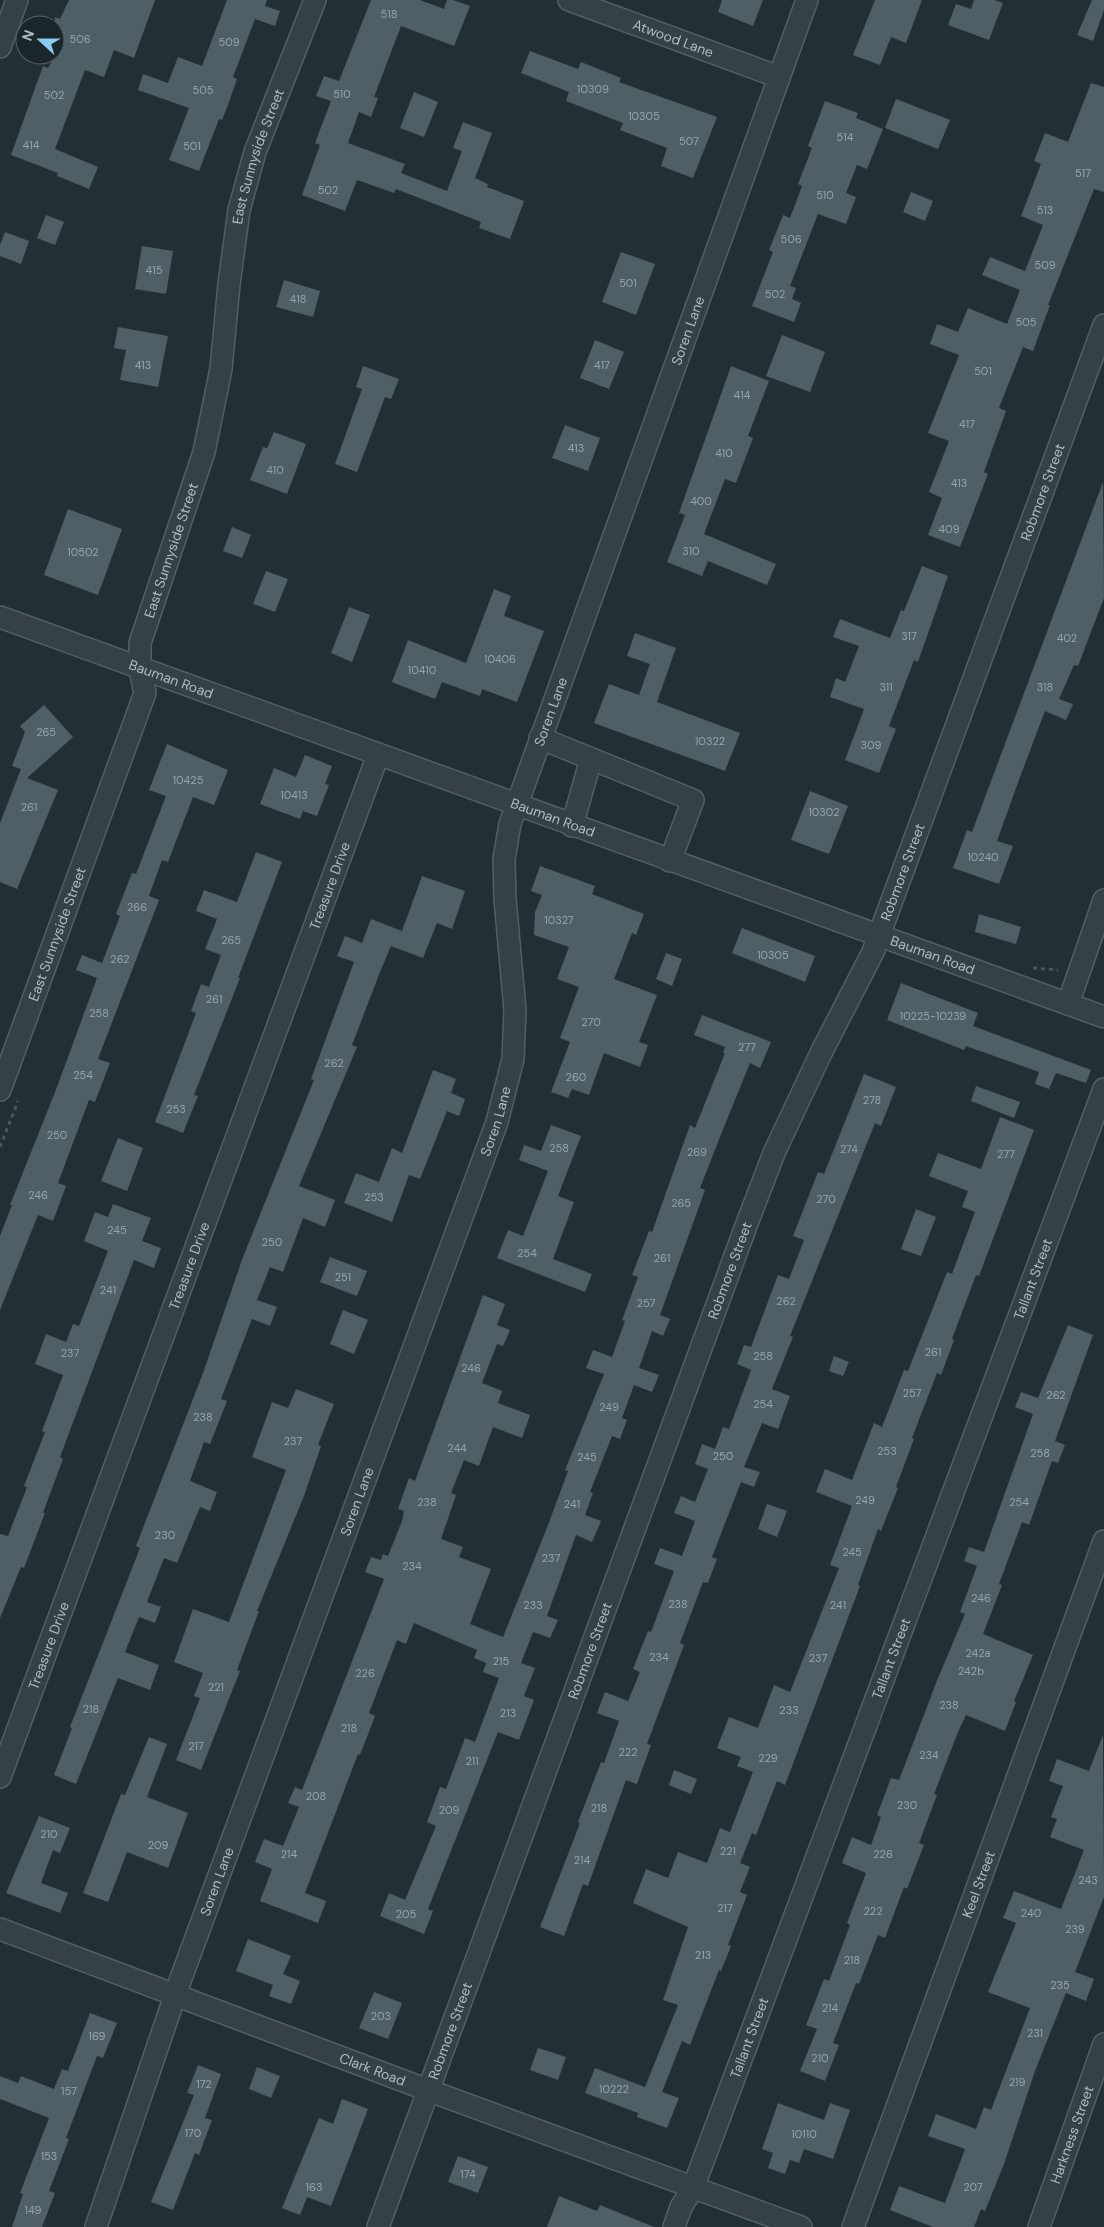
<svg xmlns="http://www.w3.org/2000/svg" width="1104" height="2227" font-family="'DM Sans',sans-serif">
<style>
.building{fill:#4f5f66}
.lines{fill:none;stroke-linecap:round;stroke-linejoin:round}
.minor-casing{stroke:#535f64;stroke-width:24}
.path{stroke:#485a57;stroke-width:3;stroke-dasharray:4 4;stroke-linecap:butt}
.minor{stroke:#354146;stroke-width:21}
.labels{text-anchor:middle;stroke-width:4;stroke-linejoin:round;paint-order:stroke}
.number-label{font-size:11px;fill:#98a5ac}
.street-label{font-size:14px;fill:#b0bcc3;stroke:#1b262b}
</style>
<rect width="100%" height="100%" fill="#223035"/>
<g class="building">
<path d="M69,0h86l-21,58 -20,-8 -10,27 -19,-7 -30,79 43,18 -9,22 -32,-13 1,-3 -47,-18 32,-89 5,2 7,-13v-38l5,2z"/>
<path d="M227,0h40l-2,6 15,5 -5,15 -20,-7 -22,58 4,2 -9,26 -6,15 -3,-1 -20,52 -30,-11 20,-52 -51,-18 5,-16 25,9 10,-26 24,9z"/>
<path d="M371,0h49l24,9 3,-9h6l17,6 -16,40 -53,-20 -27,71 4,1 -7,19 -12,-5 -11,31 57,21 -4,9 46,18 15,-40 -9,-3 10,-26 29,11 -17,45 13,6 -1,3 37,14 -14,38 -31,-11 2,-6 -85,-33 -2,4 -37,-13 -12,31 -43,-16 18,-50 -5,-2 16,-42 -15,-5 8,-20 15,5z"/>
<path d="M722,0h41l-10,26 -35,-14z"/>
<path d="M875,0h47l-16,43 -15,-6 -11,28 -27,-10z"/>
<path d="M974,0h20l9,3 -14,37 -41,-15 8,-21 15,5z"/>
<path d="M1092,0h12v10l-11,31 -16,-6z"/>
<path d="M530,51l48,18 3,-7 40,16 -2,4 98,35 -24,61 -32,-12 6,-18 -47,-18 3,-7 -57,-22 3,-9 -48,-19z"/>
<path d="M1091,83l13,4v105l-10,-3 -46,116h2l-17,46 -10,-4 -24,61 7,3 -22,61 4,2 -28,73 -32,-12 14,-37 -13,-6 20,-51 -21,-8 31,-78 -29,-11 7,-20 21,8 10,-24 39,16 13,-34 -38,-15 8,-18 35,14 18,-46 -22,-9 20,-52 -7,-3 11,-28 23,9z"/>
<path d="M414,92l24,10 -14,35 -24,-9z"/>
<path d="M896,99l54,21 -12,29 -53,-21z"/>
<path d="M825,101l33,12 -2,5 27,11 -16,40 -10,-4 -11,28 10,4 -10,27 -28,-10 -28,72 6,2 -4,11 9,4 -7,19 -42,-16 21,-54 -4,-2 14,-35 7,3 12,-32 -4,-2 14,-36 -4,-2z"/>
<path d="M911,192l22,9 -8,20 -22,-9z"/>
<path d="M46,215l18,7 -9,23 -18,-7z"/>
<path d="M5,232l24,9 -8,23 -21,-8v-11z"/>
<path d="M142,246l31,5 -7,43 -31,-5z"/>
<path d="M621,252l34,12 -19,51 -34,-13z"/>
<path d="M284,280l36,11 -7,26 -37,-10z"/>
<path d="M118,327l50,9 -10,51 -38,-7 6,-30 -12,-2z"/>
<path d="M782,335l43,17 -15,40 -44,-16z"/>
<path d="M595,340l29,12 -15,37 -29,-11z"/>
<path d="M363,366l36,13 -8,20 -6,-2 -28,75 -22,-8 27,-75 -6,-2z"/>
<path d="M731,366l38,15 -21,55 5,2 -17,45 -11,-4 -21,55 72,30 -9,21 -59,-24 -6,15 -35,-14 18,-47 -6,-2z"/>
<path d="M565,425l35,13 -12,33 -36,-13z"/>
<path d="M274,432l32,12 -19,50 -37,-14 13,-33 4,1z"/>
<path d="M1103,482l1,116 -26,68 -4,-1 -15,34 14,5 -7,16 -21,-9 -25,66 -23,64 16,5 -14,38 -46,-16 14,-38 5,2z"/>
<path d="M68,509l54,20 -24,66 -54,-20z"/>
<path d="M232,527l19,8 -9,23 -19,-7z"/>
<path d="M922,566l26,10 -30,86 -4,-2 -25,66 7,3 -17,44 -34,-13 19,-51 -34,-12 6,-19 9,4 14,-36 -26,-9 7,-18 50,19 11,-28 3,1z"/>
<path d="M266,571l22,8 -13,33 -22,-8z"/>
<path d="M494,589l17,7 -7,20 40,15 -27,71 -35,-13 -2,7 -38,-14 -7,17 -43,-17 16,-42 58,23z"/>
<path d="M349,607l21,8 -18,47 -21,-9z"/>
<path d="M635,633l41,15 -19,54 83,31 -15,38 -131,-48 15,-39 30,11 11,-31 -23,-8z"/>
<path d="M44,705l29,32 -46,41 31,12 -41,99 -17,-7v-59l21,-54 -9,-3 13,-34 -5,-6z"/>
<path d="M167,744l61,26 -14,35 -21,-8 -25,65 -6,-2 -13,36 10,4 -61,159 12,4 -15,39 -6,-2 -31,83 8,3 -13,35 -15,-6 -38,95v-74l12,-31h-2l47,-118 40,-109 -21,-8 6,-15 20,8 18,-47 -4,-2 16,-41 4,1 30,-78 -17,-6z"/>
<path d="M305,755l27,11 -7,18 4,1 -12,31 -14,-5 -3,8 -40,-15 14,-36 22,9z"/>
<path d="M810,791l38,15 -19,48 -38,-14z"/>
<path d="M256,852l26,10 -44,116h2l-46,117 4,1 -15,37 -28,-11 41,-109 -5,-2 10,-27 8,3 12,-32 -16,-6 12,-30 -21,-8 8,-21 33,12z"/>
<path d="M540,866l55,20 -3,8 52,20 -8,21 -4,-2 -18,46 43,16 -18,47 9,3 -8,22 -36,-14 -15,42 -17,-6 -4,9 -17,-6 19,-50 -10,-4 19,-51 -22,-8 12,-32 -35,-12 1,-23 7,-17 -11,-4z"/>
<path d="M422,876l43,15 -13,38 -15,-6 -14,35 -32,-12 -11,26 -28,73 5,2 -58,139 36,14 -10,27 -22,-9 -20,54 -13,-5 -13,33 20,7 -7,19 -18,-7 -31,80 6,2 -17,43 -6,-2 -14,39 27,11 -7,19 -10,-4 -23,56 -13,-5 -17,44 14,5 -6,16 -16,-6 -14,35 34,13 -9,25 -32,-12 -42,106 -22,-9 18,-47 -2,-1 70,-179 -4,-2 67,-173 40,-116 71,-177 -3,-1 43,-117 -17,-6 8,-20 17,7 9,-24 31,12z"/>
<path d="M979,914l42,13 -5,17 -41,-12z"/>
<path d="M742,928l73,28 -10,26 -73,-29z"/>
<path d="M666,953l16,6 -10,27 -16,-7z"/>
<path d="M901,983l77,30 -5,13 118,44 -5,13 -30,-10 -7,16 -14,-5 4,-12 -73,-26 -2,4 -77,-30z"/>
<path d="M702,1015l69,27 -11,26 -10,-5 -26,64 -24,61 5,2 -45,125 10,4 -7,17 -11,-5 -13,37 20,7 -7,17 -18,-7 -12,33 5,2 -7,19 -8,-3 -22,56 3,1 -8,22 16,6 -9,21 -16,-7 -29,81 11,4 -8,18 -17,-6 -12,31 14,5 -11,28 10,4 -15,40 -21,-8 -70,177 5,2 -9,23 -44,-18 9,-23 16,7 31,-74 -9,-4 13,-35 6,2 19,-51 10,4 24,-64 -16,-6 3,-9 -12,-5 3,-8 -63,-27 -8,21 -9,-4 -28,73 6,3 -15,39 -2,-1 -53,139 21,8 -8,22 -58,-22 12,-32 -17,-7 9,-23 19,7 16,-39 -11,-4 7,-16 7,3 82,-211 -19,-7 6,-15 10,3 2,-6 5,2 14,-35 2,-10 -6,-2 11,-31 6,3 68,-186 22,9 -8,21 13,5 -7,16 -6,-2 -15,39 20,8 -4,12 32,12 -8,23 -29,-11 -14,39 -15,-6 -13,33 5,2 -15,44 22,8 -4,10 32,12 -21,55 33,13 45,-112 20,-54 -3,-1 39,-96 -18,-6 7,-18 19,7 13,-36 -3,-1 16,-43 -6,-2 17,-44 3,1 38,-107 5,3 30,-75h-2l2,-6 -31,-12z"/>
<path d="M433,1070l23,9 -5,14 14,6 -6,17 -12,-5 -27,68 -11,-4 -17,47 -48,-19 12,-30 23,9 13,-34 10,5z"/>
<path d="M864,1074l32,13 -15,39 -6,-3 -85,213 3,1 -21,52 18,7 -12,33 -16,-6 -18,44 16,5 -6,15 -13,-5 -29,75 5,2 -9,24 -5,-1 -23,61 4,2 -37,99 4,1 -14,39 -11,-4 -38,106 -5,-2 -19,52 -24,-9 40,-104 -2,-1 23,-60 3,1 15,-42 -22,-8 8,-21 23,9 12,-29 -7,-3 15,-38 3,1 23,-61 -20,-7 6,-16 22,8 13,-35 -21,-8 7,-17 14,6 13,-33 -13,-5 7,-20 13,5 8,-22 6,2 22,-59 -14,-6 7,-19 7,2 27,-72 11,4 15,-39 -11,-4 25,-64 6,2z"/>
<path d="M976,1086l44,16 -6,16 -43,-17z"/>
<path d="M1000,1117l34,13 -55,146 -3,-1 -24,64 2,1 -13,35 -4,-2 -25,65 2,1 -18,48 2,1 -17,43 -3,-2 -20,56 2,1 -75,199 -8,-4 -21,54 -4,-2 -12,30 10,4 -10,25 7,3 -19,50 3,1 -10,25 -2,-1 -29,75 -8,-4 -20,51 17,6 -12,30 -30,-11 1,-4 -53,-20 10,-25 50,19 33,-82 -15,-5 25,-73 -55,-24 13,-34 22,9 10,-26 29,11 13,-35 10,4 23,-60 -16,-6 4,-9 -24,-9 12,-31 29,11 16,-43 16,7 49,-124 -9,-3 22,-59 -36,-14 9,-23 27,11 22,-57 8,4 22,-57 4,1 39,-99 5,2 23,-62 -13,-5 6,-16 -39,-15 9,-23 43,16z"/>
<path d="M551,1125l30,11 -23,60 16,6 -21,57 39,15 -7,18 -88,-34 11,-28 15,6 25,-65 -29,-11 5,-15 17,6z"/>
<path d="M118,1138l25,10 -16,43 -26,-10z"/>
<path d="M113,1204l38,14 -9,23 19,7 -7,20 -20,-8 -74,197 3,2 -20,54h2l-21,55 -3,-1 -21,51v-84l8,2 19,-49 -3,-1 21,-54 -3,-1 21,-56 -28,-11 11,-30 20,8 7,-18 6,2 29,-75 -24,-10 11,-29 13,5z"/>
<path d="M916,1209l20,8 -15,39 -20,-7z"/>
<path d="M330,1257l37,14 -10,25 -37,-14z"/>
<path d="M343,1310l25,10 -14,34 -24,-10z"/>
<path d="M1068,1325l25,10 -38,106 10,4 -7,18 -6,-2 -23,64 -7,-3 -23,62 3,1 -19,49 50,21 -19,46 2,1 -11,29 -39,-16 -8,17 -24,62 3,1 -18,48 5,2 -17,44 -3,-2 -19,51 -7,-3 -19,49 -3,-1 -23,60 6,2 -14,36 -25,-10 17,-42 -11,-4 18,-46 5,2 21,-56 -3,-2 19,-50 -24,-10 10,-26 19,8 10,-28 -4,-2 14,-37 8,2 39,-102 27,-64 -5,-2 17,-46 -13,-5 5,-14 15,5 49,-138 -18,-7 6,-15 17,6z"/>
<path d="M834,1356l15,6 -6,14 -14,-5z"/>
<path d="M296,1389l38,15 -16,41 3,1 -17,50 -47,115h2l-22,59 3,1 -39,99 -25,-10 24,-62 -6,-2 9,-23 -29,-11 19,-53 36,13 57,-152 -34,-13 20,-55 16,6z"/>
<path d="M767,1504l20,7 -10,26 -19,-8z"/>
<path d="M1103,1735l1,162 -29,75 19,7 -8,22 -20,-8 -31,78 -31,93 -19,47 -4,-2 -7,18h-41l-43,-17 9,-24 46,17 20,-54 -37,-13 8,-22 40,15 8,-22 7,3 39,-102 -42,-16 28,-69 -13,-5 11,-27 47,18 23,-59 -34,-13 7,-18 -6,-2 12,-31 -14,-5 8,-22 32,12z"/>
<path d="M149,1737l18,7 -20,53 41,16 -20,55 -41,-16 -19,50 -25,-9 38,-99 4,1z"/>
<path d="M674,1770l23,9 -6,15 -22,-9z"/>
<path d="M39,1816l31,12 -10,25 -7,-3 -12,33 27,10 -8,20 -54,-20z"/>
<path d="M248,1939l43,17 -8,18 17,7 -9,23 -22,-8 4,-11 -37,-14z"/>
<path d="M374,1992l28,11 -14,36 -29,-11z"/>
<path d="M90,2013l27,10 -14,35 -6,-2 -31,82 3,1 -20,52 6,2 -13,34h-30l11,-33 -3,-1 29,-75 -49,-19v-23l18,7 3,-7 33,13 8,-20 6,2z"/>
<path d="M538,2048l28,9 -8,23 -28,-10z"/>
<path d="M198,2065l23,9 -16,44 7,2 -13,35 -4,-2 -22,57 -22,-8 43,-107 -7,-2z"/>
<path d="M257,2067l23,9 -9,22 -22,-9z"/>
<path d="M342,2099l26,10 -37,97 -24,-9 -7,18 -18,-7 37,-90 14,6z"/>
<path d="M778,2103l46,17 6,-17 20,7 -17,49 -29,-10 -5,14 -9,-3 -5,14 -17,-6 5,-15 -11,-4z"/>
<path d="M458,2156l30,11 -10,26 -30,-11z"/>
<path d="M559,2196l38,15 3,-6 54,22h-107z"/>
</g>
<g class="lines">
<g class="minor-casing">
<g id="minor">
<path id="s1" d="M569,0l210,77"/>
<path d="M0,47l17,-47"/>
<path id="s2" d="M0,617l1104,400"/>
<path d="M540,738l153,62 -23,61"/>
<path d="M572,826l19,-67"/>
<path d="M1068,1004l36,-104"/>
<path id="s3" d="M0,1090l145,-397 -5,-24v-26l64,-191 17,-83 8,-85 10,-74 16,-58 60,-152"/>
<path id="s4" d="M0,1777l378,-1022"/>
<path id="s5" d="M0,1929l441,166 360,132"/>
<path id="s6" d="M96,2227l84,-246 317,-859 16,-63 2,-49 -10,-111 -1,-40 6,-35 297,-824"/>
<path id="s7" d="M378,2227l368,-1001 28,-73 47,-100 52,-101 231,-627"/>
<path id="s8" d="M674,2227l7,-20 12,-19 411,-1099"/>
<path id="s9" d="M853,2227l251,-686"/>
<path id="s10" d="M1039,2227l65,-183"/>
</g>
</g>
<g class="path">
<path d="M1033,968l25,2"/>
<path d="M0,1147l18,-46"/>
</g>
<use href="#minor" class="minor"/>
</g>
<g class="labels">
<g class="number-label">
<text x="389" y="18">518</text>
<text x="80" y="43">506</text>
<text x="229" y="46">509</text>
<text x="593" y="93">10309</text>
<text x="203" y="94">505</text>
<text x="342" y="98">510</text>
<text x="54" y="99">502</text>
<text x="644" y="120">10305</text>
<text x="845" y="141">514</text>
<text x="689" y="145">507</text>
<text x="31" y="149">414</text>
<text x="192" y="150">501</text>
<text x="1083" y="177">517</text>
<text x="328" y="194">502</text>
<text x="825" y="199">510</text>
<text x="1045" y="214">513</text>
<text x="791" y="243">506</text>
<text x="1045" y="269">509</text>
<text x="154" y="274">415</text>
<text x="628" y="287">501</text>
<text x="775" y="298">502</text>
<text x="298" y="303">418</text>
<text x="1026" y="326">505</text>
<text x="143" y="369">413</text>
<text x="602" y="369">417</text>
<text x="983" y="375">501</text>
<text x="742" y="399">414</text>
<text x="967" y="428">417</text>
<text x="576" y="452">413</text>
<text x="724" y="457">410</text>
<text x="275" y="474">410</text>
<text x="959" y="487">413</text>
<text x="701" y="505">400</text>
<text x="949" y="533">409</text>
<text x="691" y="555">310</text>
<text x="83" y="556">10502</text>
<text x="909" y="640">317</text>
<text x="1067" y="642">402</text>
<text x="500" y="663">10406</text>
<text x="422" y="674">10410</text>
<text x="886" y="691">311</text>
<text x="1045" y="691">318</text>
<text x="46" y="736">265</text>
<text x="710" y="745">10322</text>
<text x="871" y="749">309</text>
<text x="188" y="784">10425</text>
<text x="294" y="799">10413</text>
<text x="29" y="811">261</text>
<text x="824" y="816">10302</text>
<text x="983" y="861">10240</text>
<text x="137" y="911">266</text>
<text x="559" y="924">10327</text>
<text x="231" y="944">265</text>
<text x="773" y="959">10305</text>
<text x="120" y="963">262</text>
<text x="214" y="1003">261</text>
<text x="99" y="1017">258</text>
<text x="933" y="1020">10225-10239</text>
<text x="591" y="1026">270</text>
<text x="747" y="1051">277</text>
<text x="334" y="1067">262</text>
<text x="83" y="1079">254</text>
<text x="576" y="1081">260</text>
<text x="872" y="1104">278</text>
<text x="176" y="1113">253</text>
<text x="57" y="1139">250</text>
<text x="559" y="1152">258</text>
<text x="849" y="1153">274</text>
<text x="697" y="1156">269</text>
<text x="1006" y="1158">277</text>
<text x="38" y="1199">246</text>
<text x="374" y="1201">253</text>
<text x="826" y="1203">270</text>
<text x="681" y="1207">265</text>
<text x="117" y="1234">245</text>
<text x="272" y="1246">250</text>
<text x="527" y="1257">254</text>
<text x="662" y="1262">261</text>
<text x="343" y="1281">251</text>
<text x="108" y="1294">241</text>
<text x="786" y="1305">262</text>
<text x="646" y="1307">257</text>
<text x="933" y="1356">261</text>
<text x="70" y="1357">237</text>
<text x="763" y="1360">258</text>
<text x="471" y="1372">246</text>
<text x="912" y="1397">257</text>
<text x="1056" y="1399">262</text>
<text x="763" y="1408">254</text>
<text x="609" y="1411">249</text>
<text x="203" y="1421">238</text>
<text x="293" y="1445">237</text>
<text x="457" y="1452">244</text>
<text x="887" y="1455">253</text>
<text x="1040" y="1457">258</text>
<text x="723" y="1460">250</text>
<text x="587" y="1461">245</text>
<text x="865" y="1504">249</text>
<text x="427" y="1506">238</text>
<text x="1019" y="1506">254</text>
<text x="572" y="1508">241</text>
<text x="165" y="1539">230</text>
<text x="852" y="1556">245</text>
<text x="551" y="1562">237</text>
<text x="412" y="1570">234</text>
<text x="981" y="1602">246</text>
<text x="678" y="1608">238</text>
<text x="533" y="1609">233</text>
<text x="838" y="1609">241</text>
<text x="978" y="1657">242a</text>
<text x="659" y="1661">234</text>
<text x="818" y="1662">237</text>
<text x="501" y="1665">215</text>
<text x="971" y="1675">242b</text>
<text x="365" y="1677">226</text>
<text x="216" y="1691">221</text>
<text x="949" y="1709">238</text>
<text x="91" y="1713">218</text>
<text x="789" y="1714">233</text>
<text x="508" y="1717">213</text>
<text x="349" y="1732">218</text>
<text x="196" y="1750">217</text>
<text x="628" y="1756">222</text>
<text x="929" y="1759">234</text>
<text x="768" y="1762">229</text>
<text x="472" y="1765">211</text>
<text x="316" y="1800">208</text>
<text x="907" y="1809">230</text>
<text x="599" y="1812">218</text>
<text x="449" y="1814">209</text>
<text x="49" y="1838">210</text>
<text x="158" y="1849">209</text>
<text x="728" y="1855">221</text>
<text x="289" y="1858">214</text>
<text x="883" y="1858">226</text>
<text x="582" y="1864">214</text>
<text x="1088" y="1884">243</text>
<text x="725" y="1912">217</text>
<text x="873" y="1915">222</text>
<text x="1031" y="1917">240</text>
<text x="406" y="1918">205</text>
<text x="1075" y="1933">239</text>
<text x="703" y="1959">213</text>
<text x="852" y="1964">218</text>
<text x="1060" y="1989">235</text>
<text x="830" y="2012">214</text>
<text x="381" y="2020">203</text>
<text x="1035" y="2037">231</text>
<text x="97" y="2040">169</text>
<text x="820" y="2062">210</text>
<text x="1017" y="2086">219</text>
<text x="204" y="2088">172</text>
<text x="614" y="2093">10222</text>
<text x="69" y="2095">157</text>
<text x="193" y="2137">170</text>
<text x="804" y="2138">10110</text>
<text x="49" y="2160">153</text>
<text x="468" y="2178">174</text>
<text x="314" y="2191">163</text>
<text x="973" y="2191">207</text>
<text x="33" y="2214">149</text>
</g>
<g class="street-label">
<text dy="5" stroke="none"><textPath href="#s1" startOffset="111">Atwood Lane</textPath></text>
<text dy="5" stroke="none"><textPath href="#s3" startOffset="976">East Sunnyside Street</textPath></text>
<text dy="5" stroke="none"><textPath href="#s6" startOffset="2001">Soren Lane</textPath></text>
<text dy="5" stroke="none"><textPath href="#s7" startOffset="1859">Robmore Street</textPath></text>
<text dy="5" stroke="none"><textPath href="#s3" startOffset="571">East Sunnyside Street</textPath></text>
<text dy="5" stroke="none"><textPath href="#s2" startOffset="182">Bauman Road</textPath></text>
<text dy="5" stroke="none"><textPath href="#s6" startOffset="1596">Soren Lane</textPath></text>
<text dy="5" stroke="none"><textPath href="#s2" startOffset="588">Bauman Road</textPath></text>
<text dy="5" stroke="none"><textPath href="#s7" startOffset="1454">Robmore Street</textPath></text>
<text dy="5" stroke="none"><textPath href="#s4" startOffset="950">Treasure Drive</textPath></text>
<text dy="5" stroke="none"><textPath href="#s3" startOffset="166">East Sunnyside Street</textPath></text>
<text dy="5" stroke="none"><textPath href="#s2" startOffset="992">Bauman Road</textPath></text>
<text dy="5" stroke="none"><textPath href="#s6" startOffset="1176">Soren Lane</textPath></text>
<text dy="5" stroke="none"><textPath href="#s4" startOffset="545">Treasure Drive</textPath></text>
<text dy="5" stroke="none"><textPath href="#s7" startOffset="1019">Robmore Street</textPath></text>
<text dy="5" stroke="none"><textPath href="#s8" startOffset="1014">Tallant Street</textPath></text>
<text dy="5" stroke="none"><textPath href="#s6" startOffset="771">Soren Lane</textPath></text>
<text dy="5" stroke="none"><textPath href="#s4" startOffset="140">Treasure Drive</textPath></text>
<text dy="5" stroke="none"><textPath href="#s7" startOffset="614">Robmore Street</textPath></text>
<text dy="5" stroke="none"><textPath href="#s8" startOffset="609">Tallant Street</textPath></text>
<text dy="5" stroke="none"><textPath href="#s6" startOffset="366">Soren Lane</textPath></text>
<text dy="5" stroke="none"><textPath href="#s9" startOffset="365">Keel Street</textPath></text>
<text dy="5" stroke="none"><textPath href="#s7" startOffset="209">Robmore Street</textPath></text>
<text dy="5" stroke="none"><textPath href="#s8" startOffset="204">Tallant Street</textPath></text>
<text dy="5" stroke="none"><textPath href="#s5" startOffset="398">Clark Road</textPath></text>
<text dy="5" stroke="none"><textPath href="#s10" startOffset="98">Harkness Street</textPath></text>
</g>
</g>
<g transform="translate(40 40) rotate(291)"><circle r="24" fill="#1b262b" stroke="#576268"/>
<path d="M0-4L9 19L0 12L-9 19Z" fill="#89cdee"/>
<text y="-8" font-size="14" font-weight="bold" text-anchor="middle" fill="#b0bcc3">N</text>
</g>
</svg>
